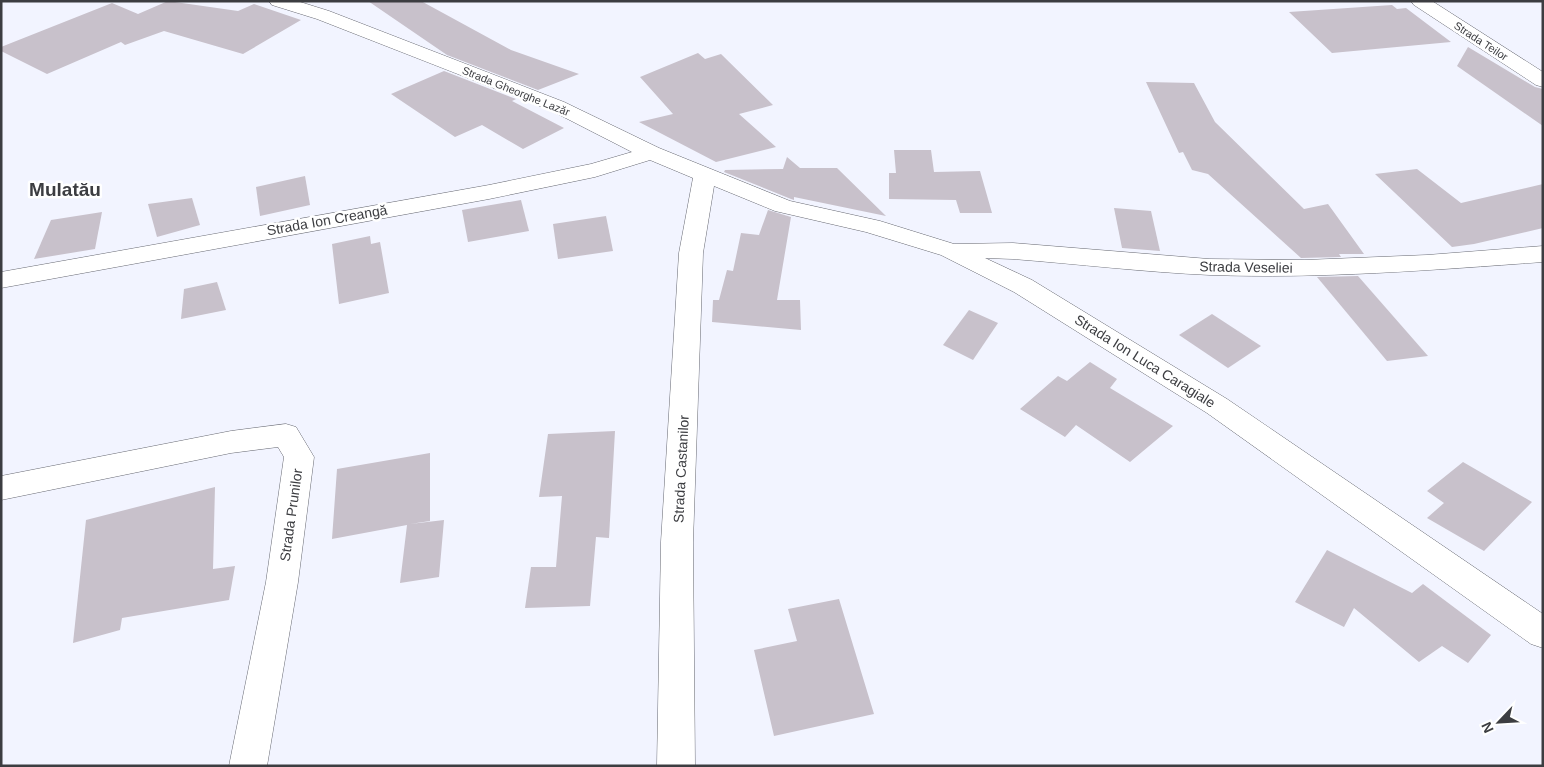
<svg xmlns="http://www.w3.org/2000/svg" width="1544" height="767" font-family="Arial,sans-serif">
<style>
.building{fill:#c8c1cb}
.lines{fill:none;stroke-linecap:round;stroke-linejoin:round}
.minor-casing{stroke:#676972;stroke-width:1}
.minor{fill:#fff;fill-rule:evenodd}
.labels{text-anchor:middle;stroke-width:5;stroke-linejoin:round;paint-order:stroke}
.far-street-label{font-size:11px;fill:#3c3d41;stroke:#fff}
.street-label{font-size:14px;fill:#3c3d41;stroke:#fff}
.district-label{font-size:19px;font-weight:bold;fill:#3c3d41;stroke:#fff}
</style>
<rect width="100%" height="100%" fill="#f2f4ff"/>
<g class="building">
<path d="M168,1l70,10 16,-7 47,16 -58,34 -79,-23 -39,14 -4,-3 -74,32 -46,-23v-4l111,-44 26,11z"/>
<path d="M368,1h53l90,49 68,24 -41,16 -91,-35z"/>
<path d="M1392,5l5,4 9,-1 45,34 -119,11 -43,-41z"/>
<path d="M1468,47l67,40 8,2v37l-86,-60z"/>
<path d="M698,53l7,6 16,-5 52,51 -34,9 37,33 -60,15 -77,-40 34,-8 -33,-37z"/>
<path d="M444,71l72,28 -4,2 52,27 -41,21 -41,-24 -27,12 -64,-43z"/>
<path d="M1146,82l48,1 21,39 89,87 24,-5 36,50h-25l2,3 -40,1 -93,-84 -16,-4 -9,-18 -4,1z"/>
<path d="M894,150h37l3,22 46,-1 12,42h-32l-4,-13 -67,-1v-26h7z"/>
<path d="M787,157l13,11h37l49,48 -92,-19v3l-3,-1 -67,-27 1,-2 58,-1z"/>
<path d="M1417,169l44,34 82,-19v44l-69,16 -22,3 -77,-73z"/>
<path d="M305,176l5,29 -50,11 -4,-29z"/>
<path d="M192,198l8,27 -43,12 -9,-33z"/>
<path d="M521,200l8,31 -61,11 -6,-32z"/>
<path d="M1114,208l37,3 9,40 -38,-3z"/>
<path d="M768,210l23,7 -14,83h23l1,30 -89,-8 1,-22h6l8,-30 6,1 8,-38 18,2z"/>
<path d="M102,212l-7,37 -61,10 17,-39z"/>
<path d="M606,216l7,35 -55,8 -5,-35z"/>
<path d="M370,236l1,8 9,-2 9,51 -50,11 -7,-60z"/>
<path d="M1358,276l70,80 -41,5 -70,-84z"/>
<path d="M217,282l9,28 -45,9 3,-30z"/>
<path d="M969,310l29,13 -25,37 -30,-15z"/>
<path d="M1212,314l49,32 -33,22 -49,-33z"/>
<path d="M1090,362l27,17 -7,9 63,38 -43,36 -54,-37 -11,12 -45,-28 38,-33 9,5z"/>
<path d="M615,431l-6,107 -13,-1 -6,69 -65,2 6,-41h25l6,-71 -23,1 9,-63z"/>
<path d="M430,453v68l-20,3 34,-4 -5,57 -39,6 7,-58 -75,14 5,-70z"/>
<path d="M1463,462l69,40 -48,49 -57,-33 17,-15 -17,-12z"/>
<path d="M215,487l-2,82 22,-3 -6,34 -107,18 -2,12 -47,13 13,-123z"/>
<path d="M1327,550l85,43 11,-9 68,51 -23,28 -26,-17 -23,16 -65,-54 -10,19 -49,-25z"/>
<path d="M839,599l35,115 -100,22 -20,-86 43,-9 -9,-32z"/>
</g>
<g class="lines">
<g class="minor-casing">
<g id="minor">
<path d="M269,1h28l32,10 235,91 95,46 131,53 90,20 74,23 59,-1 196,16 96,1 122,-5 116,-9v16c-111,8 -222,17 -333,13 -66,-3 -132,-11 -197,-16l-28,-1 47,22 195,119 316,215v34l-12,-4 -324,-231 -193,-121 -73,-37 -75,-23 -91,-21 -61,-25 -11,67 -10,289 2,224h-38l4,-224 18,-289 14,-75 -43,-18 -55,17 -106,22 -488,89v-16l488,-87 102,-21 41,-12 -82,-42 -233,-91 -45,-14z"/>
<path d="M1411,1h21l111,71v15l-7,-2 -122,-80z"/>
<path d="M286,424l10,3 18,30 -16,125 -31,184h-38l37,-184 18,-125 -6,-10 -47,6 -230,47v-24l230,-45z"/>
</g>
</g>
<use href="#minor" class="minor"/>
</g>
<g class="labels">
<g class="far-street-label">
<text transform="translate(1481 41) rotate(33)" y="4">Strada Teilor</text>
<text transform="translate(516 91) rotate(22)" y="4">Strada Gheorghe Lazăr</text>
</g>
<g class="street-label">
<text transform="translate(327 220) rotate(-10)" y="5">Strada Ion Creangă</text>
<text transform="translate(1246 267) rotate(1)" y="5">Strada Veseliei</text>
<text transform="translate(1145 361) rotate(32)" y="5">Strada Ion Luca Caragiale</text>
<text transform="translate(681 469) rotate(-87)" y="5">Strada Castanilor</text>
<text transform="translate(291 515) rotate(-82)" y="5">Strada Prunilor</text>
</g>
<g class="district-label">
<text x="65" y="196">Mulatău</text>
</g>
</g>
<rect width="1544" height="767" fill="none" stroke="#3c3d41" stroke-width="5"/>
<g transform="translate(1499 722) rotate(245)" stroke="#ffffff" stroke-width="4" paint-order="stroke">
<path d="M0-4L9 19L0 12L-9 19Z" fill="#3c3d41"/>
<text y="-8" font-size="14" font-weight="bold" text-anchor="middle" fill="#3c3d41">N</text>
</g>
</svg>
